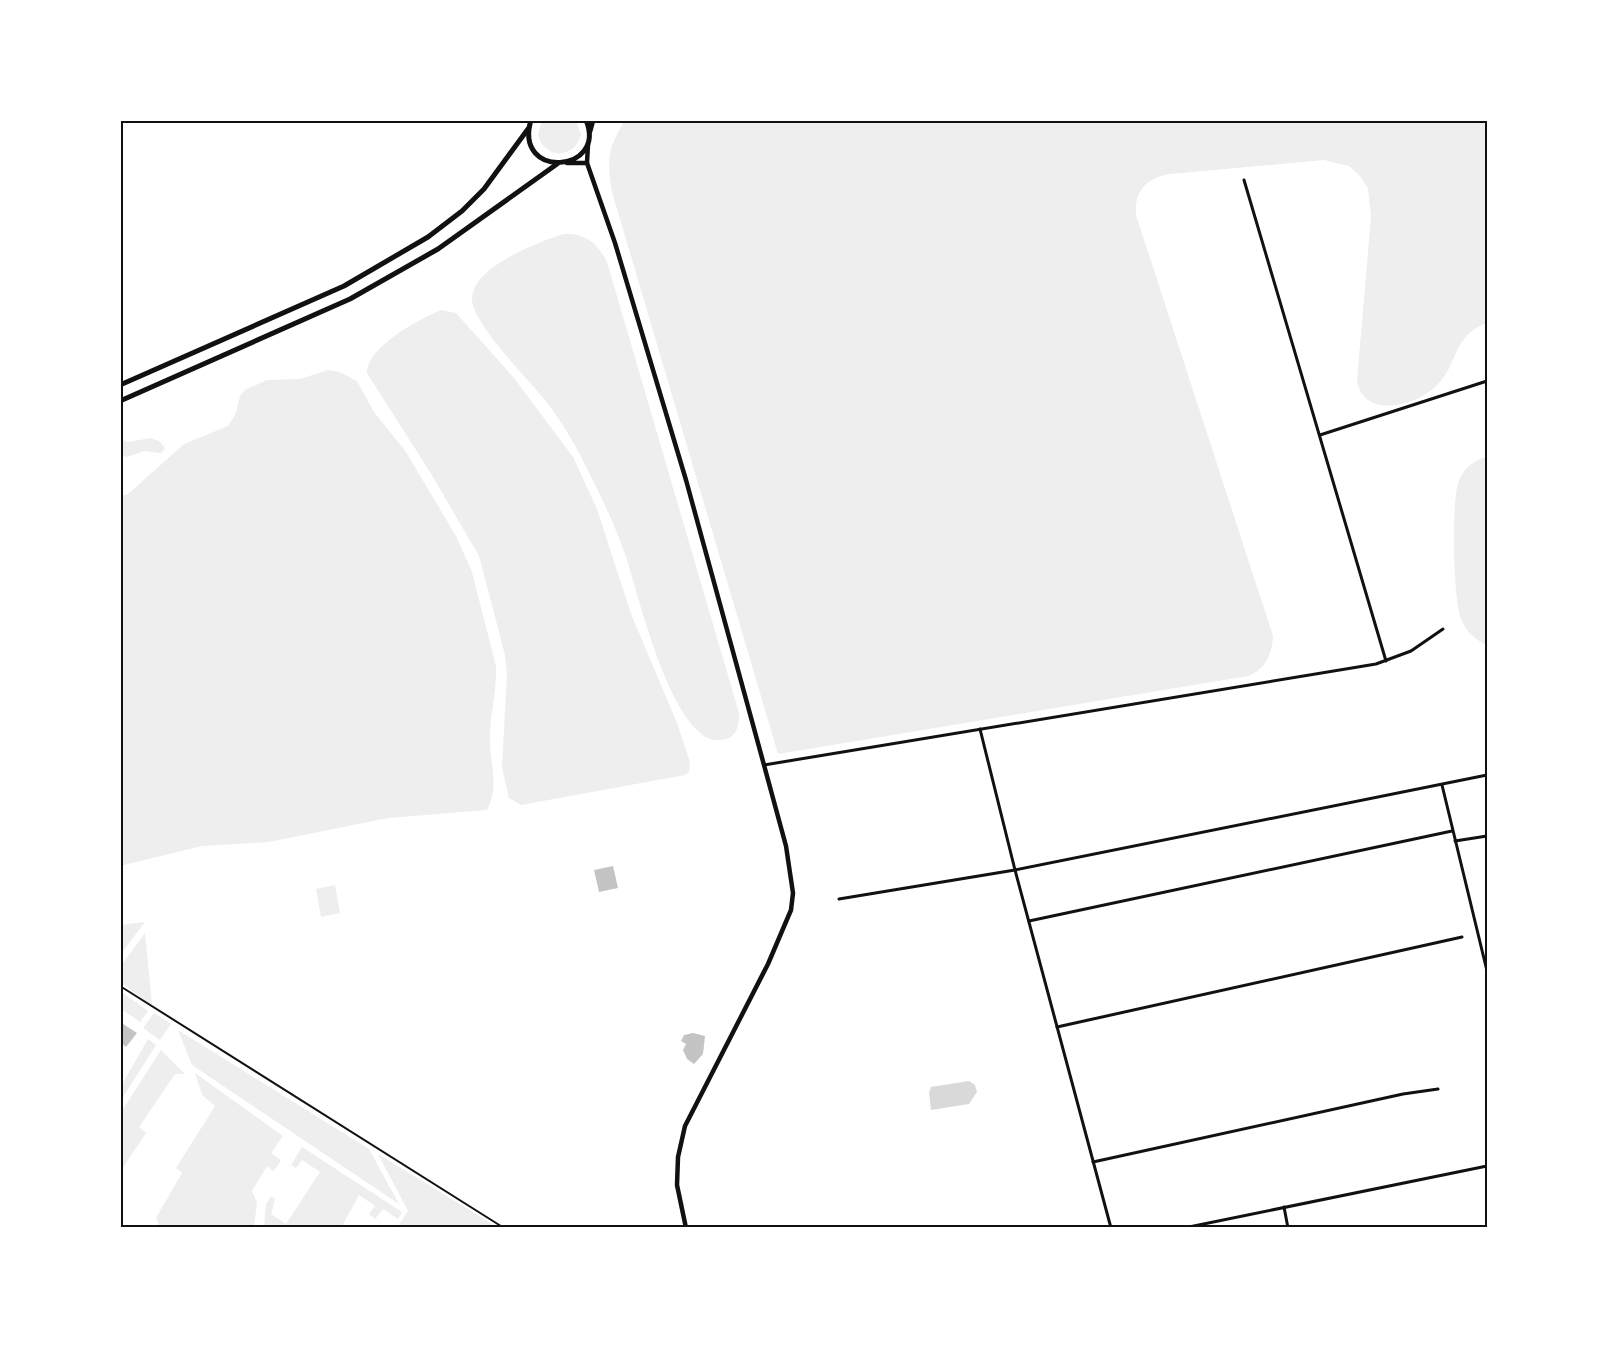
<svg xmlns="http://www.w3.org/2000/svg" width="1607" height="1348" font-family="Inter,sans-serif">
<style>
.green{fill:#eee}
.water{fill:#d9d9d9}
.building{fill:#c4c4c4}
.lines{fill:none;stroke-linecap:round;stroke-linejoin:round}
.pedestrian{stroke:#111;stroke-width:2}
.minor{stroke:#111;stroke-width:3}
.secondary{stroke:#111;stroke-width:4.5}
.primary{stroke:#111;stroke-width:5}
.neatline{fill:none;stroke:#111;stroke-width:2}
</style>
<rect width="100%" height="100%" fill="#fff"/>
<g class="green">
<path d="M542,120h34l5,15c-7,25 -37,24 -43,0z"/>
<path d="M625,120h862v203c-36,13 -28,42 -51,63 -20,20 -73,34 -79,-6l14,-163 -3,-29 -8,-12 -11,-10 -25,-6 -154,14c-23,4 -36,16 -34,41l137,421c-1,18 -7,33 -25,40l-470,78 -166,-562c-5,-33 -5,-42 13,-72z"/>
<path d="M564,234c22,-1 33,9 43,28l132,451c0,11 -1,22 -13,26 -52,18 -89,-152 -101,-185 -12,-34 -28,-66 -45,-99 -8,-17 -20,-34 -31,-50 -17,-22 -77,-81 -77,-106 0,-32 66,-57 92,-65z"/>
<path d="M441,310l15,3 58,65 59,79 24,52 34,105 46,109 13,39 -1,10 -4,3 -164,30 -12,-7 -7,-30 5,-95 -2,-18 -26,-99 -49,-84 -63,-99c0,-26 52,-54 74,-63z"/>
<path d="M328,370l12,2 17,9 17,31 32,40 50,84 16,36 24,94c1,23 -5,44 -6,66 -2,28 11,52 -3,78l-99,8 -119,24 -67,4 -82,20v-370l8,-2 56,-50 44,-18 8,-13 4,-17 5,-6 22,-10 33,-1z"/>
<path d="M151,438l8,3 6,7 -4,5 -17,-2 -17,6 -7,-2v-16l8,3z"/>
<path d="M1487,457v188c-12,-5 -21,-14 -26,-26 -8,-20 -10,-119 -2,-139 6,-13 15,-20 28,-23z"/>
<path d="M335,885l5,28 -19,4 -5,-28z"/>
<path d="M145,922l-25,33v-30z"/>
<path d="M145,933l7,72 -32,-23v-15z"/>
<path d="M120,991l28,20 -8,11 -20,-14z"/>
<path d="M154,1013l17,11 -11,16 -17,-12z"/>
<path d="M178,1030l191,119 30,55 -207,-139z"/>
<path d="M148,1039l8,6 -36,57v-14z"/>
<path d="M161,1050l24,24h-10l-36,53 7,6 -26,39v-58z"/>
<path d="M195,1073l88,63 -12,17 10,7 -7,11 -7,-5 -15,25 5,11 -3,26h-94l-4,-10 26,-45 -6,-5 39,-62 -13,-11z"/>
<path d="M302,1147l100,65 -4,7 -15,-10 -8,10 -6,-5 6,-8 -16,-11 -18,33h-77l2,-24 5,-8 4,3 -4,15 15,10 34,-52 -18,-12 -6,8 -5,-3z"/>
<path d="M378,1154l121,74h-102l11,-17z"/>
</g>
<path class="water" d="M969,1081l6,4 2,7 -8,12 -38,6 -2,-18 2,-5z"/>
<g class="building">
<path d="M613,866l5,22 -19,4 -5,-22z"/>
<path d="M120,1022l17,11 -11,14 -6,-5z"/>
<path d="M693,1033l12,3 -2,18 -9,10 -7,-5 -4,-9 3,-6 -5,-3 3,-6z"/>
</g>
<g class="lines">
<path class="pedestrian" d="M120,986l384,242"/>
<g class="minor">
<path d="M1244,180l142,481"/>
<path d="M1320,435l167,-54"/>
<path d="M980,729l35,141 96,358"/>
<path d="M764,765l612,-101 35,-13 32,-22"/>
<path d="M1442,785l45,186"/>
<path d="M1455,841l32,-5"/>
<path d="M839,899l176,-29 472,-95"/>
<path d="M1029,921l423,-90"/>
<path d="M1057,1027l405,-90"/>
<path d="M1093,1162l310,-68 35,-5"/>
<path d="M1284,1207l4,21"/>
<path d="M1184,1228l303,-62"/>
</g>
<g class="secondary">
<path d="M588,144l-1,19 28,80 71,237 78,285 22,81 7,47 -2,17 -23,54 -83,162 -7,31 -1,28 9,43"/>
<path d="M567,163h20"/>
</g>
<g class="primary">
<path d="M531,120c-18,60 77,53 55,0"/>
<path d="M590,131l3,-11"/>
<path d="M120,385l224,-99 84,-49 34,-26 22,-22 44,-60"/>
<path d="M120,401l230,-102 88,-50 119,-85"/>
</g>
</g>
<rect width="1607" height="1348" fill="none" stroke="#ffffff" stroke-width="243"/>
<rect x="122" y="122" width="1364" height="1104" class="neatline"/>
</svg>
